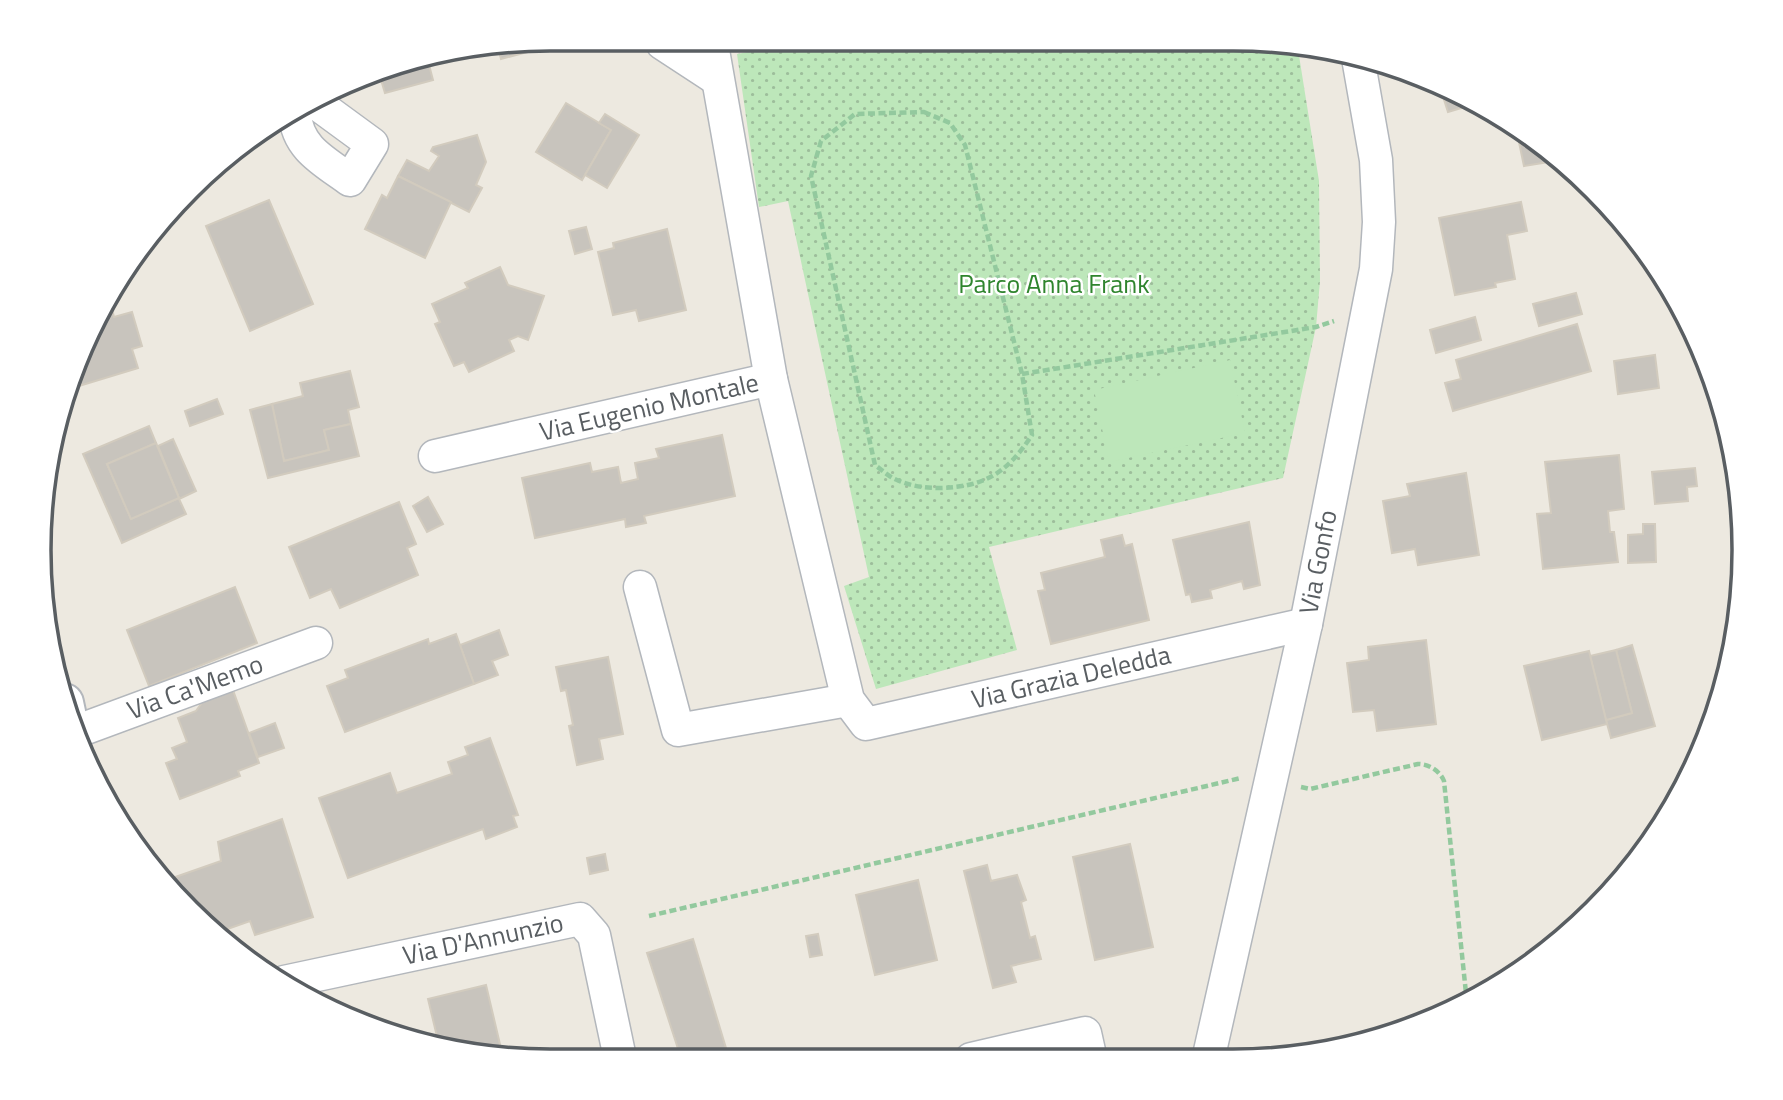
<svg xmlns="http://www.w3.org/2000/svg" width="1783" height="1100" font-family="'Titillium Web',sans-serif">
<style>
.green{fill:url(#green-dots)}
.pitch{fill:#bde7ba}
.building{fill:#c8c4bd;stroke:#d2cbbe;stroke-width:2}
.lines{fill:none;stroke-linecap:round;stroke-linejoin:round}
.minor-casing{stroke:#b3b7bc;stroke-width:35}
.tertiary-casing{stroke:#b3b7bc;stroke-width:42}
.path{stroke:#93c99e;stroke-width:4.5;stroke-dasharray:7 3.5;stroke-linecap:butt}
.minor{stroke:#fff;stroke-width:32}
.tertiary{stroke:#fff;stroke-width:38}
.labels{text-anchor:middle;stroke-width:5;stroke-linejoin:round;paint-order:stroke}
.park-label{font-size:26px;fill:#2f852e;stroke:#fff}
.street-label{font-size:26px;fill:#595e62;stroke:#fff}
.rim{fill:none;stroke:#595e62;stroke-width:3.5}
</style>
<defs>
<pattern id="green-dots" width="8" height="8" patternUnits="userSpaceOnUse" patternTransform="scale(1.75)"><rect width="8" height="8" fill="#bde7ba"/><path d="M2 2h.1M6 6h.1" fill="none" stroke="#9dbe9b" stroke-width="1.8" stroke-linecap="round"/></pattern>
</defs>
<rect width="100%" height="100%" fill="#ede9e0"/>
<path class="green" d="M811,40l486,3 22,138 1,100 -4,46 -33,151 -294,69 28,103 -141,39 -32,-103 25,-9 -81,-376 -29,6 -22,-153z"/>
<path class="pitch" d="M1230,360l15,73 -136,29 -15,-72z"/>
<g class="building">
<path d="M555,39l2,5 -56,15 -3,-12z"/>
<path d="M442,56l-14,5 5,19 -48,13 -7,-23 8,-4z"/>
<path d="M1439,84l36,20 -27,8z"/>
<path d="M566,103l45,27 -29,50 -46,-28z"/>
<path d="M605,114l34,21 -32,53 -22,-13 26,-45 -12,-7z"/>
<path d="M1516,128l28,16 17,16 -37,6z"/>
<path d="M477,135l9,27 -10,23 6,3 -13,24 -71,-36 9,-16 22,11 10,-15 -8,-5 2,-4z"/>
<path d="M398,176l53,26 -26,56 -60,-29 17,-34 5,3z"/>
<path d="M269,200l44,104 -63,27 -44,-105z"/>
<path d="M1521,202l6,29 -20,4 8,44 -20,4 1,4 -41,8 -16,-77z"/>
<path d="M586,227l6,22 -17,5 -6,-23z"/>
<path d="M667,229l19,81 -47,11 -3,-11 -23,5 -15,-63 16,-4 -1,-5z"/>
<path d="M500,267l8,18 36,11 -16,44 -10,-4 -9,4 5,11 -45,21 -5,-10 -10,4 -19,-42 5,-2 -8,-18 36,-16 -3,-5z"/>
<path d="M1576,293l6,21 -43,12 -6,-22z"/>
<path d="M112,309l2,8 18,-5 10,34 -10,3 6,19 -59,18 -5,-17 28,-57z"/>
<path d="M1475,317l6,23 -45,13 -6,-23z"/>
<path d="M1577,324l14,47 -138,40 -8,-28 16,-4 -5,-19z"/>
<path d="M1655,355l4,33 -41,6 -4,-33z"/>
<path d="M350,371l9,36 -11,3 3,14 -27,6 5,20 -45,11 -12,-57 31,-8 -3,-13z"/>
<path d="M217,399l6,15 -33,12 -5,-15z"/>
<path d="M272,404l12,57 45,-11 -5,-20 27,-6 8,32 -91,22 -18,-68z"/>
<path d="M149,426l7,17 -49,21 24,55 48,-21 -21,-52 15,-7 23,52 -17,8 7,15 -64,29 -39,-89z"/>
<path d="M722,435l13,61 -91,20 2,7 -20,4 -1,-8 -90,19 -13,-60 68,-15 2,9 26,-5 3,16 17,-4 -3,-16 24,-5 -3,-9z"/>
<path d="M156,443l23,55 -48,21 -24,-55z"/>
<path d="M1619,455l5,54 -16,2 2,21h4l4,30 -75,7 -6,-55 14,-1 -6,-51z"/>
<path d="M1695,468l2,18 -10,1 1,14 -33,3 -3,-32z"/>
<path d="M1466,473l13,82 -61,10 -3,-16 -23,4 -9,-52 27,-5 -3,-12z"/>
<path d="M428,497l15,27 -16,8 -14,-26z"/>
<path d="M399,502l17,42 -9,4 11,27 -78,33 -9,-19 -21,9 -21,-51z"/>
<path d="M1249,522l11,63 -16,4 -2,-8 -32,9 2,8 -20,4 -2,-8 -4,1 -13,-55z"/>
<path d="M1643,524h12l1,38 -28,1v-28l15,-1z"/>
<path d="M1122,535l3,11 7,-2 17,76 -98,24 -13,-53 7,-1 -4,-17 64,-16 -4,-17z"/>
<path d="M235,587l22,56 -108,43 -22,-56z"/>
<path d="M499,630l9,25 -16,6 6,14 -24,9 -14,-39z"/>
<path d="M456,634l18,50 -129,48 -18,-46 21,-8 -3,-8 83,-31 1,5z"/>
<path d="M1426,640l10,84 -59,7 -3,-21 -21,2 -6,-49 22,-3 -1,-13z"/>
<path d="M1632,645l23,81 -44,12 -5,-18 26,-7 -16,-63z"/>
<path d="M1616,650l16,63 -26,7 -16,-64z"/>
<path d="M1589,651l18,73 -65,16 -18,-74z"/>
<path d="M608,657l15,77 -24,5 4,20 -26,6 -8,-39 4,-1 -7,-35 -5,1 -5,-24z"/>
<path d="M233,690l26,73 -21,8 2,5 -60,23 -14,-36 11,-4 -5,-11 15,-6 -9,-24 18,-7 7,-10z"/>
<path d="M275,723l9,25 -26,9 -9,-24z"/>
<path d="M490,738l28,77 -5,1 4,11 -31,12 -3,-10 -135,49 -29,-80 71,-25 7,20 55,-19 -4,-12 20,-7 -3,-8z"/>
<path d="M282,819l31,98 -58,18 -5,-14 -34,12 -52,-52 57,-20 -3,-19z"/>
<path d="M1130,844l23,103 -58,13 -22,-103z"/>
<path d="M605,854l3,16 -18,4 -3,-16z"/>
<path d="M987,865l4,16 26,-6 9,25 -5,2 9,36 5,-2 6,23 -30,7 5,16 -23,6 -29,-117z"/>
<path d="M918,880l19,80 -62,15 -19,-80z"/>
<path d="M818,934l4,21 -12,2 -4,-21z"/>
<path d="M693,939l36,119h-48l-34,-105z"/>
<path d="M486,985l17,72h-19l-45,-12 -11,-46z"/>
</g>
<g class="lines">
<g class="minor-casing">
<g id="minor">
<path d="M660,39l2,4 55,36"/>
<path d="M711,39l60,340 77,321 18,24 440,-100"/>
<path d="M295,114c2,34 29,47 55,66l22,-36 -56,-41"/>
<path d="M435,456l336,-77"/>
<path d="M640,587l38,143 170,-30"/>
<path d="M75,732l241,-89"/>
<path d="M284,982l296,-63 14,16 26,123"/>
<path d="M971,1059l114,-26 6,27"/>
<path d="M1208,1060l98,-436 70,-355 3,-47 -3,-62 -18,-102"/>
</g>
</g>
<g class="tertiary-casing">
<path id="tertiary" d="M64,703l3,14"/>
</g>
<g class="path">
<path d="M924,112l26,11 15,22 57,229 10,61c-25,38 -47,52 -93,53 -14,0 -29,-2 -42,-8 -8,-3 -15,-10 -22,-15l-64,-289 10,-35 34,-27z"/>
<path d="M1022,374l294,-47 18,-6"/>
<path d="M1301,787l9,2 108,-25c11,0 22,7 26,17l23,222"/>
<path d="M649,916l592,-138"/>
</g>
<use href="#minor" class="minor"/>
<use href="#tertiary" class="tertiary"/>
</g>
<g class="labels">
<g class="park-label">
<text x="1054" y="293">Parco Anna Frank</text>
</g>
<g class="street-label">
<text transform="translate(649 407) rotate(-13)" y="9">Via Eugenio Montale</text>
<text transform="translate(1318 562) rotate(-79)" y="9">Via Gonfo</text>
<text transform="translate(1071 677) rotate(-13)" y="9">Via Grazia Deledda</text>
<text transform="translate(195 687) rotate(-20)" y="9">Via Ca'Memo</text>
<text transform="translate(483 939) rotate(-12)" y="9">Via D'Annunzio</text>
</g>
</g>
<path d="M0 0H1783V1100H0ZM550 51H1233A499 499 0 0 1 1732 550V550A499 499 0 0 1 1233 1049H550A499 499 0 0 1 51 550V550A499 499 0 0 1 550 51Z" fill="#fff" fill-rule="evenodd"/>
<path class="rim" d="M550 51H1233A499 499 0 0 1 1732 550V550A499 499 0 0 1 1233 1049H550A499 499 0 0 1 51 550V550A499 499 0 0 1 550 51Z"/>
</svg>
